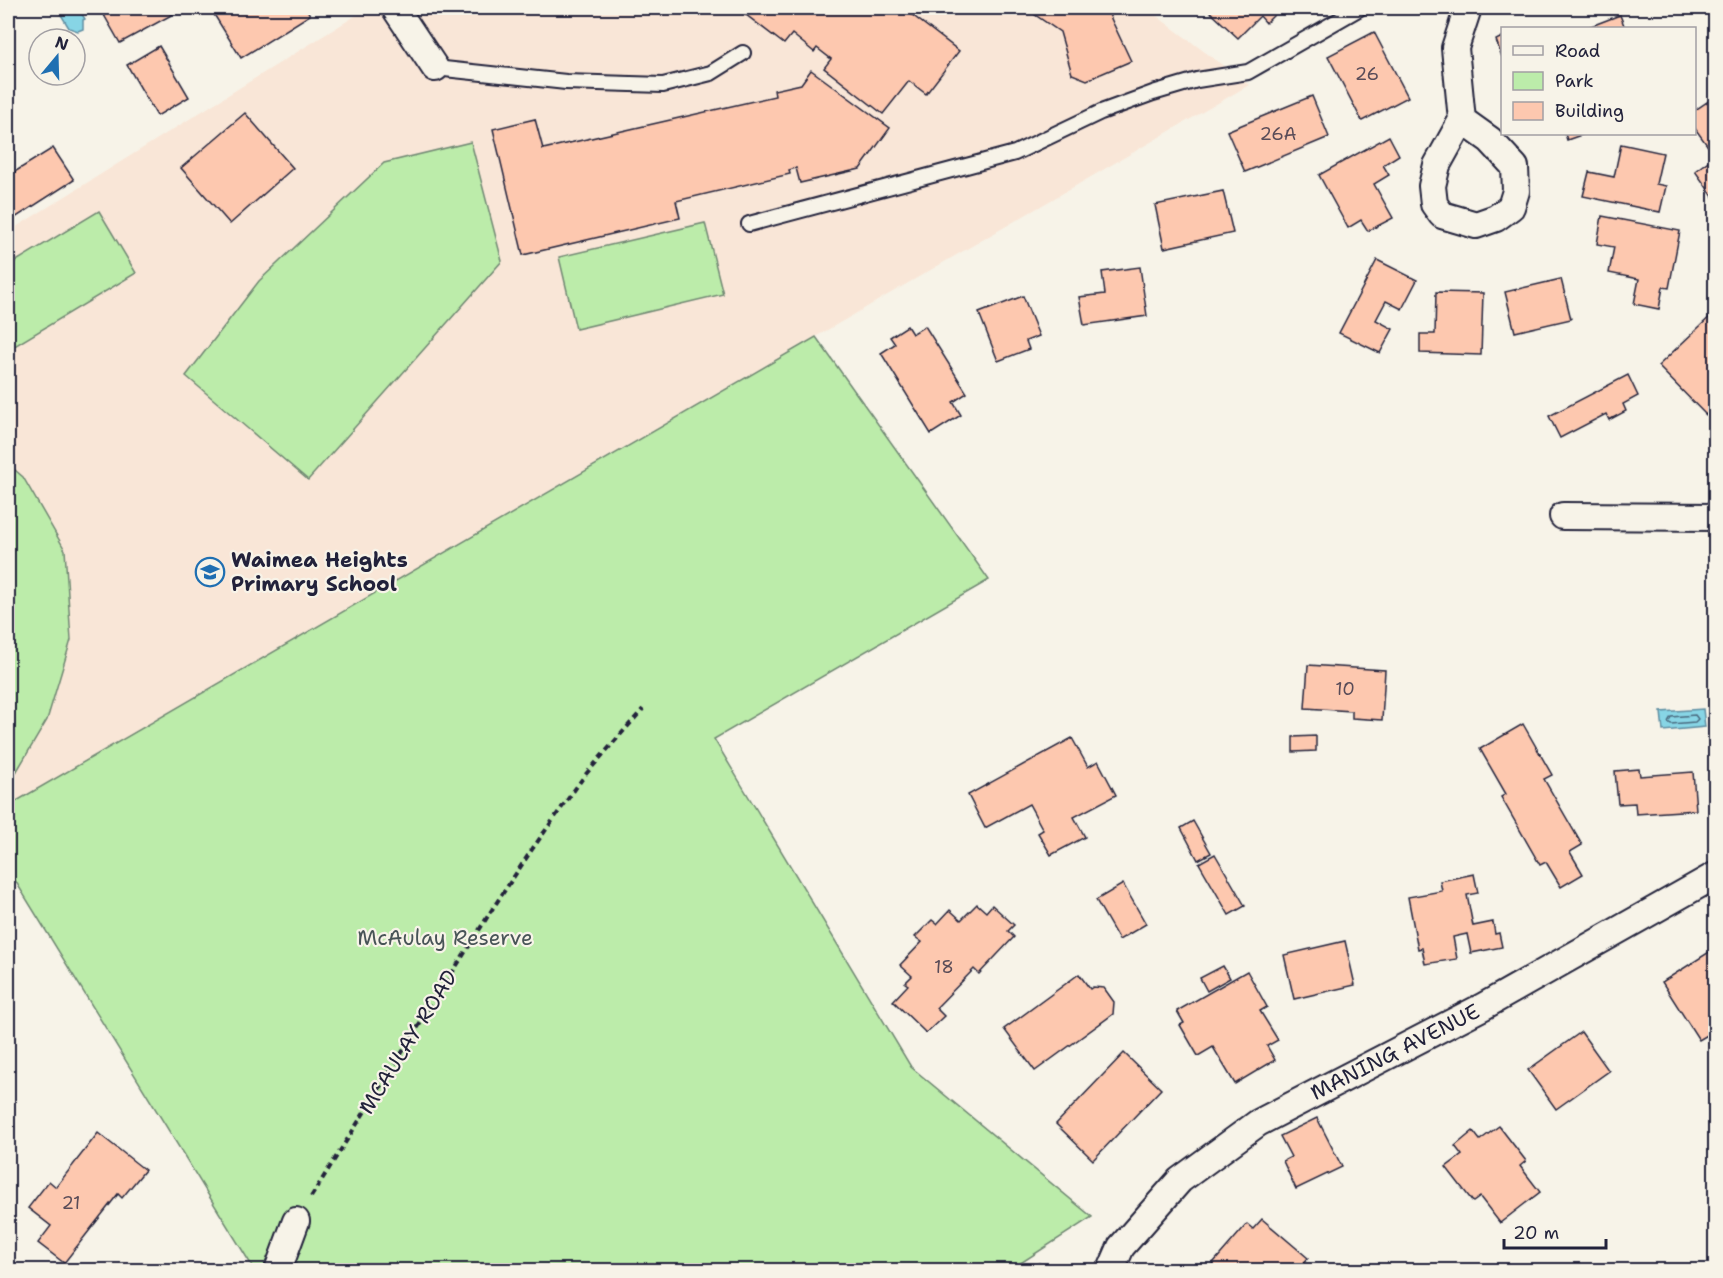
<svg xmlns="http://www.w3.org/2000/svg" width="1723" height="1278" font-family="'Shantell Sans',sans-serif">
<style>
.built{fill:#f9e6d7}
.green{fill:#bcecaa;stroke:#6f8772;stroke-width:1.5}
.water{fill:#87d5e5;stroke:#5f8da1;stroke-width:1.5}
.lines{fill:none;stroke-linecap:round;stroke-linejoin:round}
.shore{stroke:#4a6a7f;stroke-width:1.5}
.building{fill:#fdc8af;stroke:#22223b;stroke-width:1.5}
.lane-casing{stroke:#22223b;stroke-width:18}
.street-casing{stroke:#22223b;stroke-width:30}
.path{stroke:#22223b;stroke-width:4;stroke-dasharray:6 4.5;stroke-linecap:butt}
.lane{stroke:#f7f3e8;stroke-width:14}
.street{stroke:#f7f3e8;stroke-width:26}
.labels{text-anchor:middle;stroke-width:4.5;stroke-linejoin:round;paint-order:stroke}
.number-label{font-size:18px;fill:#594c58}
.poi-label{font-size:21px;font-weight:bold;fill:#22223b;stroke:#f7f3e8;text-anchor:start}
.park-label{font-size:21px;fill:#485457;stroke:#f7f3e8}
.street-label{font-size:21px;fill:#22223b;stroke:#f7f3e8}
</style>
<rect width="100%" height="100%" fill="#f7f3e8"/>
<filter id="ink" filterUnits="userSpaceOnUse"><feTurbulence type="fractalNoise" baseFrequency=".0167" numOctaves="2"/><feDisplacementMap in="SourceGraphic" scale="12" xChannelSelector="R" yChannelSelector="G"/><feConvolveMatrix kernelMatrix="1 2 1 2 8 2 1 2 1" color-interpolation-filters="sRGB"/></filter>
<g filter="url(#ink)">
<path class="built" d="M368,8h778l103,77 -1241,721v-574z"/>
<g class="green">
<path d="M471,142l31,119 -194,219 -122,-104 73,-95 125,-118z"/>
<path d="M99,211l37,62 -128,77v-84z"/>
<path d="M705,223l18,71 -147,35 -17,-72z"/>
<path d="M816,337l173,243 -275,159 197,328 181,150 -82,53h-672l-86,-4 -244,-397v-63z"/>
<path d="M8,464l15,13 42,73 6,90 -24,80 -39,66z"/>
</g>
<g class="water">
<path d="M57,8h21l7,11 -2,1v9l-5,2 -9,-3z"/>
<path d="M1703,709l2,18 -42,4 -2,-19z"/>
</g>
<g class="lines">
<path class="shore" d="M1695,715l3,4 -3,3 -24,2 -3,-2 3,-5z"/>
</g>
<g class="building">
<path d="M100,8h74l3,4 -57,31z"/>
<path d="M210,8h96l4,7 -69,43z"/>
<path d="M737,8h166l56,43 -33,43 -17,-13 -26,33 -59,-46 7,-9 -14,-11 -3,4 -22,-18 -8,10z"/>
<path d="M1025,8h81l25,53 -44,19 -15,-6 -12,-42z"/>
<path d="M1206,8h75l-15,15 -6,-7 -22,22z"/>
<path d="M1620,15l5,13h-39z"/>
<path d="M1374,32l34,65 -46,24 -34,-65z"/>
<path d="M1502,37v20l-6,-17z"/>
<path d="M159,46l30,51 -32,19 -30,-51z"/>
<path d="M811,70l79,58 -30,41 -60,14 -4,-15 -7,2 1,4 -114,27 4,17 -157,37 -30,-126 42,-10 8,30 232,-53 -1,-6 27,-6z"/>
<path d="M1312,96l17,41 -84,35 -18,-41z"/>
<path d="M1716,96v101l-2,1 -19,-27 20,-15 -21,-29v-16z"/>
<path d="M245,113l48,55 -63,56 -49,-56z"/>
<path d="M1565,134h19l-17,6z"/>
<path d="M1389,136l10,19 -16,10 6,10 -15,9 19,34 -25,13 -7,-11 -13,8 -29,-53z"/>
<path d="M1621,144l42,9 -7,31 10,2 -6,26 -77,-16 6,-24 25,5z"/>
<path d="M53,148l21,32 -59,38 -7,-11v-31z"/>
<path d="M1223,191l10,42 -69,15 -9,-43z"/>
<path d="M1602,216l78,15 -11,57 -6,-1 -4,22 -25,-5 5,-25 -30,-6 5,-26 -17,-3z"/>
<path d="M1377,260l40,20 -15,29 -16,-8 -10,19 17,9 -13,24 -41,-20z"/>
<path d="M1140,267l7,49 -63,9 -5,-28 26,-3 -3,-22z"/>
<path d="M1561,279l10,40 -56,13 -10,-40z"/>
<path d="M1436,292l47,1 -2,62 -61,-2v-19h15z"/>
<path d="M1023,296l16,40 -13,5 3,8 -31,12 -19,-48z"/>
<path d="M1716,311v95l-10,9 -48,-49z"/>
<path d="M907,326l5,8 13,-8 42,67 -14,9 8,13 -30,19 -50,-81 14,-9 -5,-7z"/>
<path d="M1628,375l10,21 -15,8 3,7 -17,9 -3,-6 -46,24 -11,-22z"/>
<path d="M1308,665l77,5 -3,50 -30,-2v-7l-47,-3z"/>
<path d="M1523,724l29,51 -8,4 38,66 -12,7 13,22 -22,13 -15,-25 -6,3 -39,-68 5,-3 -26,-45z"/>
<path d="M1316,736v15l-23,1v-15z"/>
<path d="M1072,738l16,29 10,-6 18,34 -42,22 11,20 -34,18 -13,-22 5,-3 -14,-26 -44,24 -17,-33z"/>
<path d="M1639,769l1,7 53,-4 3,38 -60,4 -1,-11 -17,1 -3,-33z"/>
<path d="M1193,821l18,32 -13,7 -17,-32z"/>
<path d="M1215,854l30,52 -16,9 -30,-52z"/>
<path d="M1474,874l4,19 -11,2 6,31 20,-4 2,12 4,-1 3,14 -31,6 -4,-19 -14,3 4,22 -32,5 -3,-16 -4,1 -10,-52 34,-6 -2,-10z"/>
<path d="M1123,884l23,40 -27,16 -23,-40z"/>
<path d="M977,904l9,8 6,-7 22,20 -6,6 6,6 -35,37 -5,-5 -38,39 8,8 -18,17 -33,-32 15,-16 -3,-2 7,-7 -12,-11 22,-23 -7,-5 17,-17 5,4 13,-14 11,10z"/>
<path d="M1345,941l10,44 -61,14 -10,-44z"/>
<path d="M1714,949l2,3v78l-17,10 -37,-58z"/>
<path d="M1223,966l7,12 -23,13 -7,-13z"/>
<path d="M1247,971l20,36 -7,4 18,29 -11,6 8,14 -40,24 -22,-37 -15,9 -18,-31 4,-2 -7,-12z"/>
<path d="M1079,974l11,15 3,-2 11,1 10,14 -1,12 -78,57 -31,-42z"/>
<path d="M1581,1032l28,39 -53,38 -28,-39z"/>
<path d="M1124,1053l37,36 -68,71 -37,-36z"/>
<path d="M1317,1118l25,49 -46,22 -13,-28 8,-4 -11,-21z"/>
<path d="M1499,1126l27,35 -6,5 20,26 -40,31 -20,-26 -7,5 -27,-35 16,-12 -7,-9 18,-15 7,9z"/>
<path d="M98,1133l47,37 -23,28 -4,-4 -54,69 -26,-20 13,-17 -23,-18 21,-27 7,6z"/>
<path d="M1262,1219l46,39 -10,12h-91l40,-46 6,5z"/>
<path d="M1039,1263l4,7h-16z"/>
</g>
<g class="lines">
<g class="lane-casing">
<g id="lane">
<path d="M435,68l131,14 97,3 48,-12 32,-20"/>
<path d="M749,224l266,-71 86,-41 52,-19 44,-13 51,-8 112,-64"/>
</g>
</g>
<g class="street-casing">
<g id="street">
<path d="M395,8l40,60"/>
<path d="M1462,120l28,20 25,27 1,24 -5,16 -15,11 -20,7 -34,-10 -8,-11 -2,-18 5,-21 25,-45 -7,-72 13,-40"/>
<path d="M1563,516l153,1"/>
<path d="M278,1270l18,-49"/>
<path d="M1111,1270l10,-23 59,-67 78,-57 226,-117 232,-131"/>
</g>
</g>
<path class="path" d="M311,1197l182,-289 40,-60 52,-73 58,-66"/>
<use href="#lane" class="lane"/>
<use href="#street" class="street"/>
</g>
</g>
<defs>
<g id="school-ring" transform="scale(1.5)"><circle r="9.5" fill="#f7f3e8" stroke="#1f6fb2" stroke-width="1.5"/><path d="M0-5L7-2L0 1L-7-2ZM-4 1L0 2.5L4 1V4Q0 6-4 4Z" fill="#1f6fb2"/></g>
</defs>
<g fill-rule="evenodd">
<use href="#school-ring" x="210" y="572"/>
</g>
<g class="labels">
<g class="number-label">
<text x="1367" y="80">26</text>
<text x="1278" y="140">26A</text>
<text x="1345" y="695">10</text>
<text x="944" y="973">18</text>
<text x="71" y="1209">21</text>
</g>
<g class="poi-label">
<text x="231" y="567">Waimea Heights<tspan x="231" dy="24">Primary School</tspan></text>
</g>
<g class="park-label">
<text x="445" y="945">McAulay Reserve</text>
</g>
<g class="street-label">
<text transform="translate(408 1042) rotate(-58)" y="7">MCAULAY ROAD</text>
<text transform="translate(1395 1052) rotate(-27)" y="7">MANING AVENUE</text>
</g>
</g>
<rect width="1723" height="1278" fill="none" stroke="#f7f3e8" stroke-width="30"/>
<rect x="15" y="15" width="1693" height="1248" fill="none" stroke="#22223b" stroke-width="2" filter="url(#ink)"/>
<rect x="1501" y="27" width="195" height="108" fill="#f7f3e8" stroke="#a29fa3" stroke-width="1.5"/>
<rect x="1513" y="46" width="30" height="9" fill="#f7f3e8" stroke="#a29fa3" stroke-width="1.5"/>
<text x="1555" y="57" font-size="18" fill="#22223b">Road</text>
<rect x="1513" y="72" width="30" height="18" fill="#bcecaa" stroke="#a29fa3" stroke-width="1.5"/>
<text x="1555" y="87" font-size="18" fill="#22223b">Park</text>
<rect x="1513" y="102" width="30" height="18" fill="#fdc8af" stroke="#a29fa3" stroke-width="1.5"/>
<text x="1555" y="117" font-size="18" fill="#22223b">Building</text>
<g transform="translate(57 57) rotate(19)"><circle r="28" fill="#f7f3e8" stroke="#a29fa3" stroke-width="1.5"/>
<path d="M0-4.5L10 22L0 15L-10 22Z" fill="#1f6fb2"/>
<text y="-9" font-size="16" font-weight="bold" text-anchor="middle" fill="#22223b">N</text>
</g>
<path d="M1504 1239v9h102v-9" fill="none" stroke="#22223b" stroke-width="3"/>
<text x="1513" y="1239" font-size="18" fill="#22223b" stroke="#f7f3e8" stroke-width="4.5" paint-order="stroke">20 m</text>
</svg>
